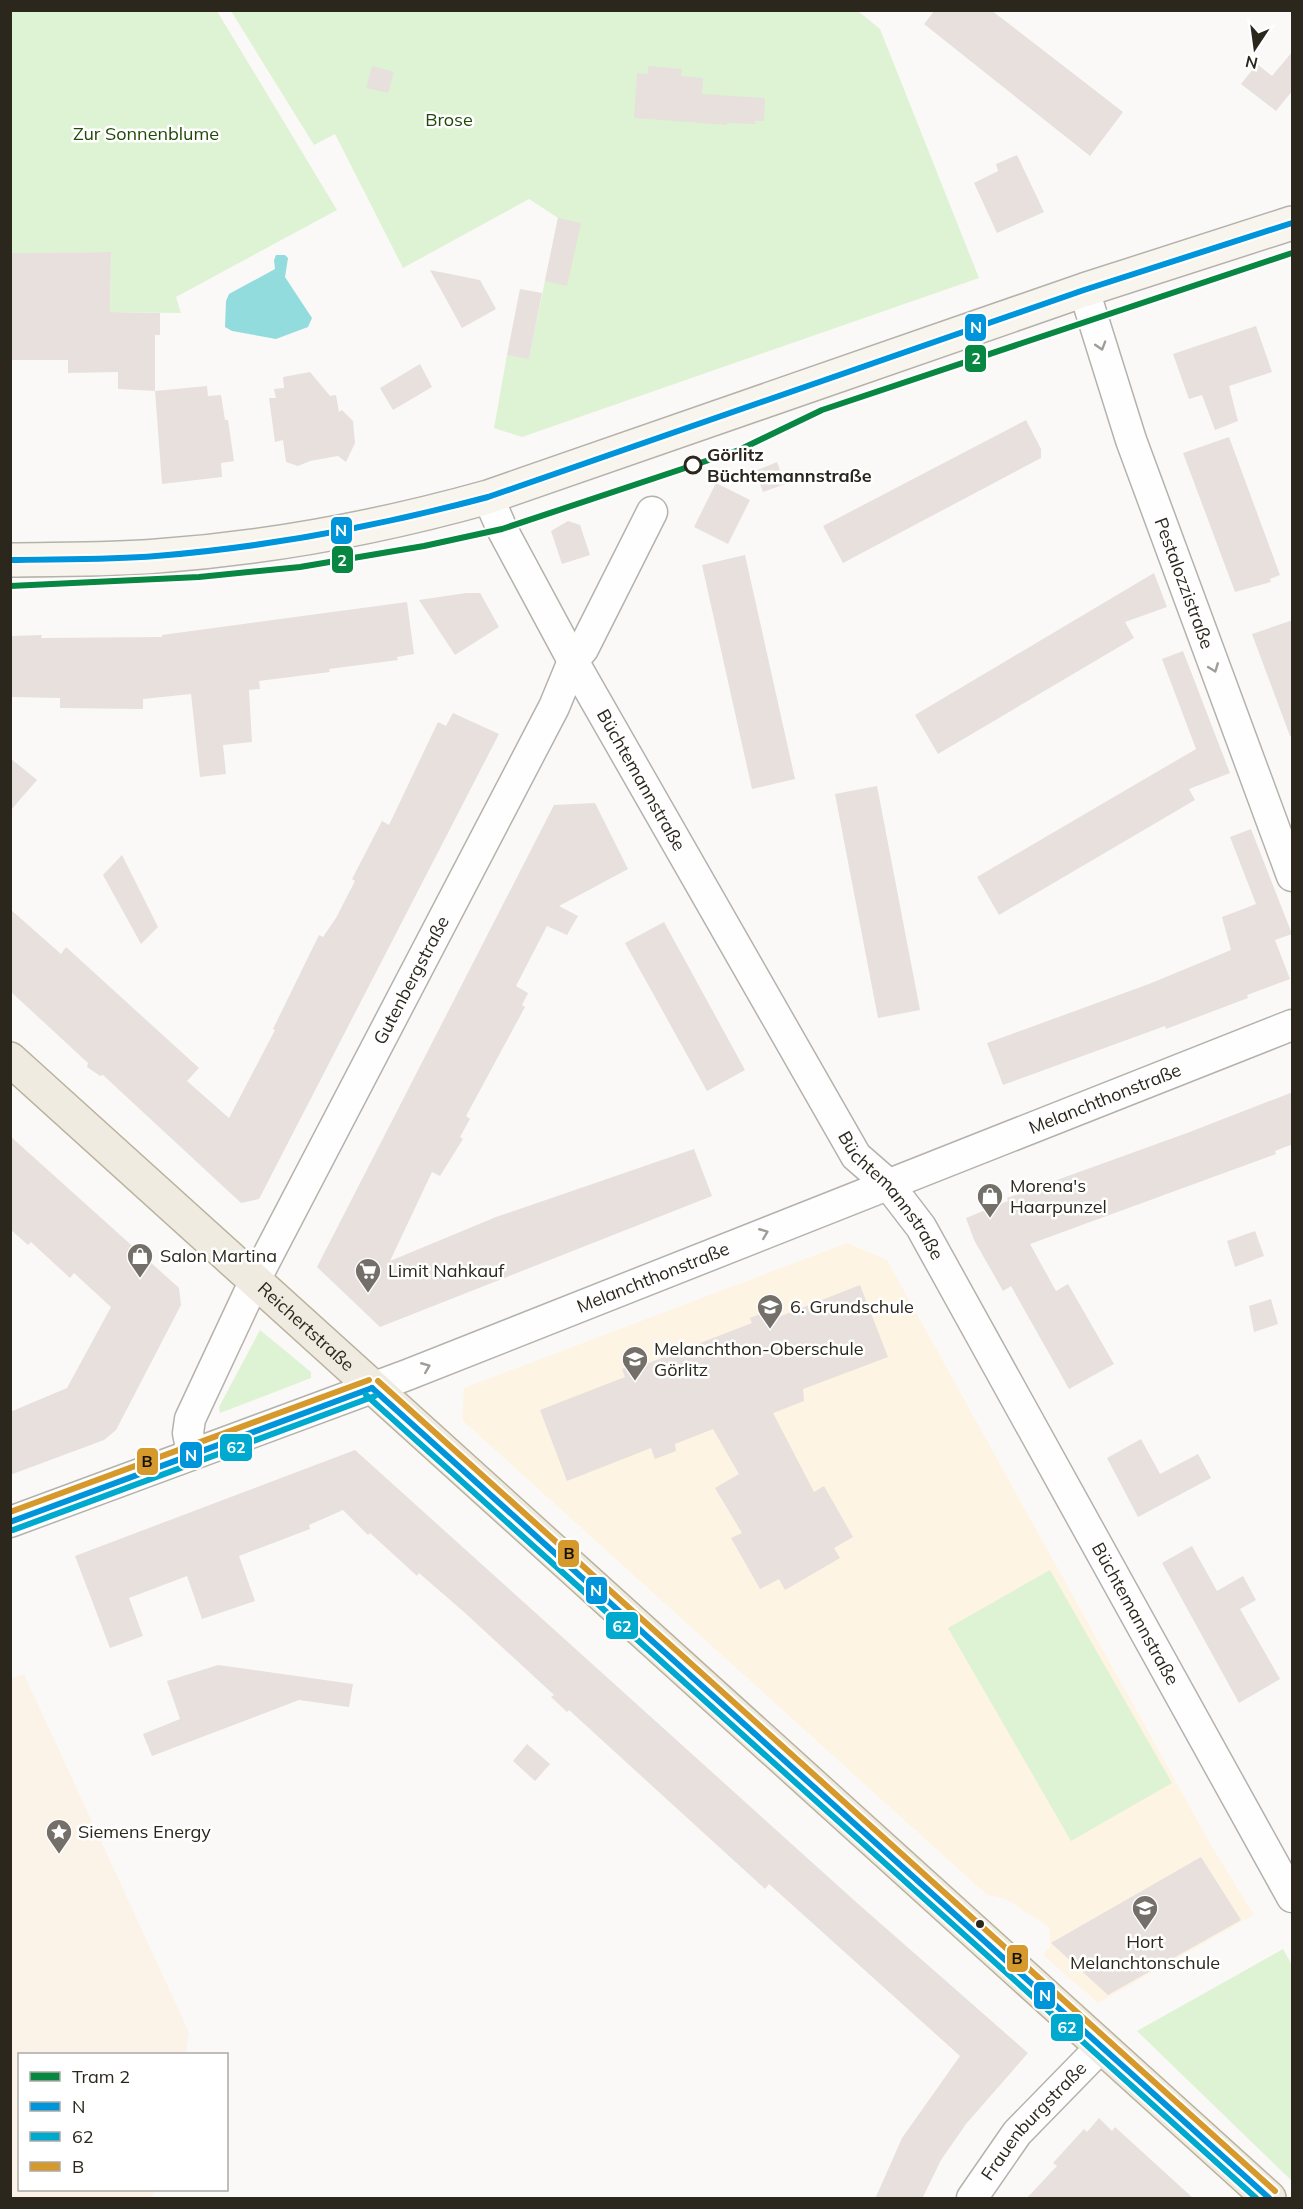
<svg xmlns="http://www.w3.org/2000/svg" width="1303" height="2209" font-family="Mulish,sans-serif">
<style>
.industrial{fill:#fcf3e8}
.built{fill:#fdf4e4}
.green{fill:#def3d3}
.water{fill:#93dcdd}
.building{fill:#e7e0dd}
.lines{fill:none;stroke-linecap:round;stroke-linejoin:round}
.minor-casing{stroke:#b5b2ac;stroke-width:33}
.secondary-casing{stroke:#b5b2ac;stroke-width:36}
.primary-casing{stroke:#b9b29c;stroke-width:36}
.minor{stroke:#fefefe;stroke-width:30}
.secondary{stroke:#f8f5ee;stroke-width:33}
.primary{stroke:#efebe0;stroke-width:33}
.bus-1-casing{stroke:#fff;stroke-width:10}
.bus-2-casing{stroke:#fff;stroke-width:10}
.bus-3-casing{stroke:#fff;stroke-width:10}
.bus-1{stroke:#0095db;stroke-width:6}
.bus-2{stroke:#00a9ce;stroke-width:6}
.bus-3{stroke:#d5992c;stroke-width:6}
.tram-1-casing{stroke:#fff;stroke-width:10}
.tram-1{stroke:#088742;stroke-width:6}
.oneway{stroke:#a09d99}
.stop-dot{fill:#fff;stroke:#2c271d;stroke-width:3}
.bus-dot{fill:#2c271d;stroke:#fff;stroke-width:2}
.labels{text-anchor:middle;stroke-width:5;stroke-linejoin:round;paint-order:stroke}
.park-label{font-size:18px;fill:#214908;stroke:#fff}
.stop-label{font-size:18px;font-weight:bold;fill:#2c271d;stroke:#fff;text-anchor:start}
.street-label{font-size:18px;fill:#2c271d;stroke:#fff}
.poi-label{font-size:18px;fill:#2c271d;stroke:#fff;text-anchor:start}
.line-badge{stroke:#fff;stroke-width:2}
.badge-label{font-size:16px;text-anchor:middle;font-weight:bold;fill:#fff}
.pale-badge-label{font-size:16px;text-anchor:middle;font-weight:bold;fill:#111}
</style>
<rect width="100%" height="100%" fill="#fbf9f7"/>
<path class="industrial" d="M24,1674l165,358 -3,22h-166v136h135l-4,8h-140l-1,-519z"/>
<path class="built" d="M847,1243l40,17 324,585 43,70 -156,88 -55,-48 7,-8 -1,-20 -43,-28 -19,-4 -525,-475 2,-32z"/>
<g class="green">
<path d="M10,11h207l120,199 -161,87 5,16 -71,-1 1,-60 -100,1z"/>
<path d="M231,11h627l22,18 99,249 -457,159 -28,-9 13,-73 22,3 29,-140 -29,-19 -126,69 -68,-134 -21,11z"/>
<path d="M260,1330l51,42v6l-91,35 -1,-6z"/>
<path d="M1050,1570l122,213 -101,58 -123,-213z"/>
<path d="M1283,1949l9,16v216l-155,-150z"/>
</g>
<path class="water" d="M276,255h9l3,3 -3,19 27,41 -4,9 -32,12 -44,-8 -7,-4 1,-26 3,-7 46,-25 -1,-9z"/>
<g class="building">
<path d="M935,10h56l132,102 -33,44 -166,-132z"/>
<path d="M1293,51v39l-17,21 -35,-27 16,-20 15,12z"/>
<path d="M372,66l22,6 -6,21 -22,-5z"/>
<path d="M648,66l34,3 -1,7 22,2 -1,16 63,4 -1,23h-9v3l-28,-1v2l-93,-7 3,-45 11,1z"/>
<path d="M1017,155l27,57 -47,21 -23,-50 24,-12 -2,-7z"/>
<path d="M558,218l23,5 -14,63 -22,-5z"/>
<path d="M111,252l-1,60 50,1v22h-5v56l-37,-2v-17l-50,1v-13h-58v-107z"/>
<path d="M430,270l50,10 16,29 -34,19z"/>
<path d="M520,289l22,4 -13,66 -22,-4z"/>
<path d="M1256,326l16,46 -43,14 9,35 -23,9 -13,-35 -13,4 -16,-45z"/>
<path d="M420,364l12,23 -39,23 -13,-22z"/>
<path d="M310,372l20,24 6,-1 3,17 3,-2 11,11 2,22 -9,19 -8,-6 -28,5 -12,5 -12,-4 -3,-22 -8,2 -6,-44h7l-2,-9 10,-1 -1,-11z"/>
<path d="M207,386l1,10 13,-1 4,25h3l6,41 -13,2 1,14 -60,7 -7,-93z"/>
<path d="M1026,420l15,29v9l-198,105 -20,-37z"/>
<path d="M1229,437l51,138 -10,4 1,3 -36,10 -52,-139z"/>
<path d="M777,462l8,22 -22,8 -8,-21z"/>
<path d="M716,483l34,17 -22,44 -34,-17z"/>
<path d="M568,521l12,4 10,30 -28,9 -11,-33z"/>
<path d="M745,555l50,224 -43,10 -50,-224z"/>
<path d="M1154,573l13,34 -42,15 9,16 -196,116 -23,-39z"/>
<path d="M466,593h14l19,34 -44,28 -36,-55z"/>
<path d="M407,602l7,52 -17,3 1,3 -69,9 1,3 -71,9 1,8 -11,1 3,52 -29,3 3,29 -26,3 -9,-83 -48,5v10l-83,-1v-10l-50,-1v-61l32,-1 -1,3 121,-1v-2z"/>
<path d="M1293,620v115l-3,1 -38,-102z"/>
<path d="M1183,651l47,122 -41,16 6,11 -196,115 -22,-38 219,-128 -34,-90z"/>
<path d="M453,713l46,21 -240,465 -18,4 -138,-128 -3,1 -13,-9 1,-4 -78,-72v-82l51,45 5,-7 133,121 -12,13 42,37 46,-88 -2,-1 46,-94 4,2 13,-19 19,-37 -3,-2 30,-58 7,4 49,-103 8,4z"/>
<path d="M10,758l27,22 -27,31z"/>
<path d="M877,786l43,224 -42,8 -43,-224z"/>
<path d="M595,803l33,66 -69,37 19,10 -11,19 -20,-9 -31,60 12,7 -6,12 3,2 -59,109 4,3 -10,18 3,2 -23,37 -8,-4 -42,89 106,-44 198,-68 18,47 -332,131 -63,-60 237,-462z"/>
<path d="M1251,829l41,105 -17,6 15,39 -43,16 1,3 -82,31 -1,-3 -162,59 -16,-42 162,-59 82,-34 -9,-33 34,-13 -26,-67z"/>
<path d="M122,855l36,72 -17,17 -38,-69z"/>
<path d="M664,922l81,148 -38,21 -82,-148z"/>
<path d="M1293,1092v52l-18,7 1,3 -246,90 26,47 12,-7 46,80 -45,25 -58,-103 -8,5 -29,-51 -8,-22 42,-17 -1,-3 180,-65z"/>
<path d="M10,1136l169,152 2,17 -65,125 -12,10 -94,35v-63l57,-24 44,-81 -37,-34 -4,5 -39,-36 -3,3 -18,-16z"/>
<path d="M1255,1231l9,25 -29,11 -8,-26z"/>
<path d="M860,1285l28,72 -85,32 1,12 -31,12 41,79 10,-6 29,51 -19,11 6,10 -55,32 -6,-11 -19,10 -29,-51 11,-5 -27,-45 24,-14 -26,-45 -38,15 1,7 -21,8 -4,-11 -84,33 -27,-71 85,-33 -3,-8 23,-9 1,4 106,-41 -2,-5 22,-9 4,9z"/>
<path d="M1271,1299l7,25 -24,8 -5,-26z"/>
<path d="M1141,1439l19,35 38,-20 13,24 -73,39 -31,-59z"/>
<path d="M355,1450l501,452 172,151 -62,71 -25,36 -19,39h-47l27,-61 58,-82 -191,-172 -4,5 -196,-179 -2,2 -16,-15 3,-2 -90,-83 -45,-39 -2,3 -47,-43 -2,2 -25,-25 -34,15 1,4 -71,27 16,45 -53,18 -15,-43 -58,22 14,38 -33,12 -35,-92z"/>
<path d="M1192,1546l25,45 26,-15 13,24 -16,9 40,70 -41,24 -77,-140z"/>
<path d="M218,1665l135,19 -4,23 -50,-7 -147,56 -9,-22 37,-15 -13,-38z"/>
<path d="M527,1744l23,20 -15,17 -22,-20z"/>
<path d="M1201,1857l40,63 -133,75 -57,-52z"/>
<path d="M1099,2118l13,13 3,-4 79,72h-168l31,-33 -4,-3 31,-34 3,3z"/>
</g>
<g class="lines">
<g class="minor-casing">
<g id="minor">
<path id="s1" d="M1084,290l47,150 161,436"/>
<path id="s2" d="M488,497l14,32 71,132 283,495 32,28 33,43 371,670"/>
<path id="s3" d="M192,1453l-4,-20 2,-14 65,-139 299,-573 19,-46 10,-12 69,-137"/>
<path id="s4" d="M10,1522l397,-147 885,-350"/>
<path id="s5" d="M972,2198l45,-65 83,-85"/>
</g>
</g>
<g class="secondary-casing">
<path id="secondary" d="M10,560c49,-1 98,0 147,-4 111,-8 224,-29 331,-59l596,-207 208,-67"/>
</g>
<g class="primary-casing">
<g id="primary">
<path id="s6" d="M10,1059l1259,1139"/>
</g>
</g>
<use href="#minor" class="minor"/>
<use href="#secondary" class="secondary"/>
<use href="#primary" class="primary"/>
<g class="bus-1-casing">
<g id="bus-1">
<path d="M10,560c49,-1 98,0 146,-4 113,-9 223,-30 332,-59l596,-207 208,-67"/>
<path d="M372,1388l897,810"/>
<path d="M10,1522l362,-134"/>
</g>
</g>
<g class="bus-2-casing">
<g id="bus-2">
<path d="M366,1395l890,803"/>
<path d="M13,1530l362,-134"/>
</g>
</g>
<g class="bus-3-casing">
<g id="bus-3">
<path d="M378,1381l897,810"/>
<path d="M10,1512l359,-132"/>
</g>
</g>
<use href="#bus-1" class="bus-1"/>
<use href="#bus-2" class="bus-2"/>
<use href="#bus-3" class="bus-3"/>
<g class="tram-1-casing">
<path id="tram-1" d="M10,586l189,-9 101,-10 124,-21 78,-17 237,-79 83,-40 470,-157"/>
</g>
<use href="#tram-1" class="tram-1"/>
</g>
<defs><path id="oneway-chevron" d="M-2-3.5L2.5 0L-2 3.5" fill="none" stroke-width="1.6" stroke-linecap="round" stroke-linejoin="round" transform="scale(1.5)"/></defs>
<g class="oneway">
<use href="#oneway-chevron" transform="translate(1101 346) rotate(73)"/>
<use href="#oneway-chevron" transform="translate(1214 668) rotate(69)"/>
<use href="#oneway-chevron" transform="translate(764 1233) rotate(-22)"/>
<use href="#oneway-chevron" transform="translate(426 1367) rotate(-22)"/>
</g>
<defs>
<g id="shop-pin" transform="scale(1.35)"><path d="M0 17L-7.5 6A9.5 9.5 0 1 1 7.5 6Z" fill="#747069" stroke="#fff"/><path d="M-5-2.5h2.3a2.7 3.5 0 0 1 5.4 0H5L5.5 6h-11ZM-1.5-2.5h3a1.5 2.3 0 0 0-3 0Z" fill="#fff"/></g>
<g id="supermarket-pin" transform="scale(1.35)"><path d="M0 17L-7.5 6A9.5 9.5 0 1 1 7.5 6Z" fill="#747069" stroke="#fff"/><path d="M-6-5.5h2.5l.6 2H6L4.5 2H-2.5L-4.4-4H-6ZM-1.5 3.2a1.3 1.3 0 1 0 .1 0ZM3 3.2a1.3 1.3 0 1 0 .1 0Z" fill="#fff"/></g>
<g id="school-pin" transform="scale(1.35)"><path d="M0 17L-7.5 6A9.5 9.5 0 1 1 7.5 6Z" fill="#747069" stroke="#fff"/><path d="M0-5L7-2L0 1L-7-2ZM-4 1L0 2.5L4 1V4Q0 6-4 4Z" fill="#fff"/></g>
<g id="sight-pin" transform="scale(1.35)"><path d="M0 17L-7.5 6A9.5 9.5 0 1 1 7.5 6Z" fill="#747069" stroke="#fff"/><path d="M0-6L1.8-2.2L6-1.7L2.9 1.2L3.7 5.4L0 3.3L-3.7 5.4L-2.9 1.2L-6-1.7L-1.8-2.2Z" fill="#fff"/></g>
</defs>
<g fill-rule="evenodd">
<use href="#shop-pin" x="990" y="1196"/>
<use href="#shop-pin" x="140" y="1256"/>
<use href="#supermarket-pin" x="368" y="1271"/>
<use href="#school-pin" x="770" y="1307"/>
<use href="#school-pin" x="635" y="1359"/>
<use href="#sight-pin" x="59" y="1832"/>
<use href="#school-pin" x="1145" y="1908"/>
</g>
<circle class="stop-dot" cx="693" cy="465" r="8"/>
<circle class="bus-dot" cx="980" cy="1924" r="5"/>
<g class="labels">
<g class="park-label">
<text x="449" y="126">Brose</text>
<text x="146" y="140">Zur Sonnenblume</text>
</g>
<g class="stop-label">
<text x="707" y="461">Görlitz<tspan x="707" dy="21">Büchtemannstraße</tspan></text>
</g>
<g class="street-label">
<text dy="6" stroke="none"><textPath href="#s1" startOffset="310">Pestalozzistraße</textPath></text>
<text dy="6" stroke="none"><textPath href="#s2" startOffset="322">Büchtemannstraße</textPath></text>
<text dy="6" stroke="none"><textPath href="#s3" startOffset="526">Gutenbergstraße</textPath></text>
<text dy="6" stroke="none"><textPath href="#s4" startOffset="1174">Melanchthonstraße</textPath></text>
<text dy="6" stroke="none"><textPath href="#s2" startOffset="808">Büchtemannstraße</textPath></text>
<text dy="6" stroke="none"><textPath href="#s4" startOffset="688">Melanchthonstraße</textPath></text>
<text dy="6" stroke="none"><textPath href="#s6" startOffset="399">Reichertstraße</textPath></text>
<text dy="6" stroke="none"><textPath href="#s2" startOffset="1294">Büchtemannstraße</textPath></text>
<text dy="6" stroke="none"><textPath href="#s5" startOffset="99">Frauenburgstraße</textPath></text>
</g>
<g class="poi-label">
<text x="1010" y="1192">Morena's<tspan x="1010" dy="21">Haarpunzel</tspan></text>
<text x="160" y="1262">Salon Martina</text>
<text x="388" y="1277">Limit Nahkauf</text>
<text x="790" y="1313">6. Grundschule</text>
<text x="654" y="1355">Melanchthon-Oberschule<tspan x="654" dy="21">Görlitz</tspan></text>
<text x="78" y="1838">Siemens Energy</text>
<text x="1145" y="1948" text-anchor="middle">Hort<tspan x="1145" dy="21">Melanchtonschule</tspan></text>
</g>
</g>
<g class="line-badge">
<rect x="964" y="313" width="23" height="29" rx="6" fill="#0095db"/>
<rect x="964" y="344" width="23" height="29" rx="6" fill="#088742"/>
<rect x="330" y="516" width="23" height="29" rx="6" fill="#0095db"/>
<rect x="331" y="545" width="23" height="29" rx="6" fill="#088742"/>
<rect x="219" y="1433" width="34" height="29" rx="6" fill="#00a9ce"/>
<rect x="179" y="1441" width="24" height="28" rx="6" fill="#0095db"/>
<rect x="136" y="1447" width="23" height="29" rx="6" fill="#d5992c"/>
<rect x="557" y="1539" width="23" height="29" rx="6" fill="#d5992c"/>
<rect x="585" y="1576" width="23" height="29" rx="6" fill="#0095db"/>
<rect x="605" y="1611" width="34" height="29" rx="6" fill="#00a9ce"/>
<rect x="1006" y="1944" width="23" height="29" rx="6" fill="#d5992c"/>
<rect x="1033" y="1981" width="23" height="29" rx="6" fill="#0095db"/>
<rect x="1050" y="2013" width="34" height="29" rx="6" fill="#00a9ce"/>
</g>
<g class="badge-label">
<text x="976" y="333">N</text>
<text x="976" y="364">2</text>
<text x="341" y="536">N</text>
<text x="342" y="566">2</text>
<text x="236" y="1453">62</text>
<text x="191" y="1461">N</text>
<text x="596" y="1596">N</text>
<text x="622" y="1632">62</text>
<text x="1045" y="2001">N</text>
<text x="1067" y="2033">62</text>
</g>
<g class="pale-badge-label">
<text x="147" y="1467">B</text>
<text x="569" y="1559">B</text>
<text x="1017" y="1964">B</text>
</g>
<rect width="1303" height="2209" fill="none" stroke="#2c271d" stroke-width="24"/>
<rect x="18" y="2053" width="210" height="138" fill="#ffffff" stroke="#aba9a5" stroke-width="1.5"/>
<rect x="30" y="2072" width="30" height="9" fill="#088742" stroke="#aba9a5" stroke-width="1.5"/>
<text x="72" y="2083" font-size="18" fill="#2c271d">Tram 2</text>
<rect x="30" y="2102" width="30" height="9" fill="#0095db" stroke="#aba9a5" stroke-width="1.5"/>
<text x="72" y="2113" font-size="18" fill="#2c271d">N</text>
<rect x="30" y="2132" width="30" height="9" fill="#00a9ce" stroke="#aba9a5" stroke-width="1.5"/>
<text x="72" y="2143" font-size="18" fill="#2c271d">62</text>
<rect x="30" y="2162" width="30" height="9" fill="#d5992c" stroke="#aba9a5" stroke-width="1.5"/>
<text x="72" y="2173" font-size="18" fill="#2c271d">B</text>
<g transform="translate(1255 48) rotate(193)" stroke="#ffffff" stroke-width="4.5" paint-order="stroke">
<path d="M0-4.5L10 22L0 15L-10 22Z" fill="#2c271d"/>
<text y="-9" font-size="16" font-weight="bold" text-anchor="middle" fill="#2c271d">N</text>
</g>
</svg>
